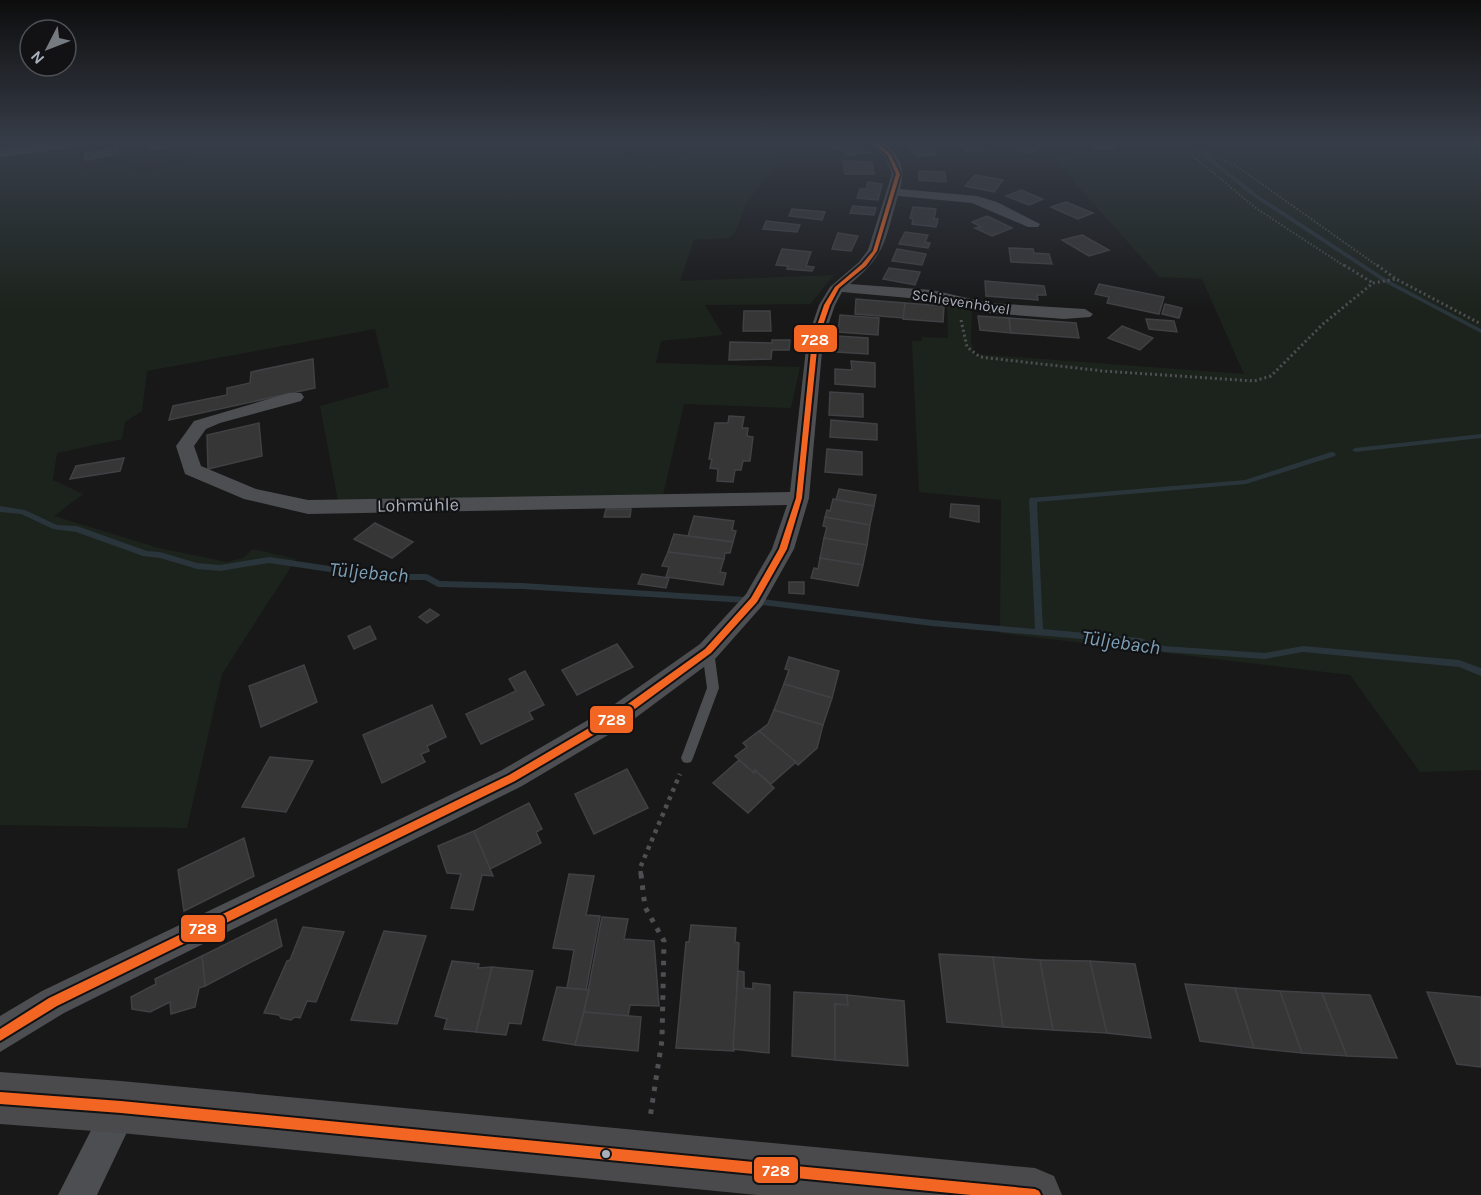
<svg xmlns="http://www.w3.org/2000/svg" width="1481" height="1195" font-family="Karla,sans-serif">
<style>
.green{fill:#1c231c}
.lines{fill:none;stroke-linecap:round;stroke-linejoin:round}
.stream{fill:#2a343b;fill-rule:evenodd}
.building{fill:#363637;stroke:#404144;stroke-width:1.5}
.path-far3{stroke:#4e4f53;stroke-width:2;stroke-dasharray:1.5 2;stroke-linecap:butt}
.path-far2{stroke:#4e4f53;stroke-width:3;stroke-dasharray:2 3;stroke-linecap:butt}
.path-far1{stroke:#4e4f53;stroke-width:4.5;stroke-dasharray:4 5;stroke-linecap:butt}
.path{stroke:#4e4f53;stroke-width:5;stroke-dasharray:4.5 7;stroke-linecap:butt}
.service{fill:#4c4e51;fill-rule:evenodd}
.minor{fill:#4c4e51;fill-rule:evenodd}
.tertiary{fill:#4c4e51;fill-rule:evenodd}
.primary{fill:#4a4a4d;fill-rule:evenodd}
.bus-1-casing{stroke:#121214;stroke-width:4}
.bus-1{fill:#f26522;fill-rule:evenodd}
.bus-dot{fill:#a8afba;stroke:#121214;stroke-width:2}
.labels{text-anchor:middle;stroke-width:4.5;stroke-linejoin:round;paint-order:stroke}
.far-street-label{font-size:15px;fill:#a8afba;stroke:#121214}
.street-label{font-size:18px;fill:#a8afba;stroke:#121214}
.water-label{font-size:20px;font-style:italic;fill:#7da0b7;stroke:#121214}
.line-badge{stroke:#121214;stroke-width:2}
.badge-label{font-size:16px;text-anchor:middle;font-weight:bold;fill:#fff}
</style>
<rect width="100%" height="100%" fill="#181818"/>
<g class="green">
<path d="M0,142h101l-22,4 2,24 49,-8 4,11 51,-9 19,-22h381l33,12 30,7 33,-3 36,-16h62l-13,7 16,10 -36,44 -11,31 -7,4 -34,2 -14,41 154,-6 -24,29 -105,1 18,30 -62,6 -5,22 144,4 -9,41 -107,-4 -21,91 -325,6 -18,-95 69,-19 -14,-58 -228,42 -5,40 -17,11 -3,17 -65,14 -4,27 30,14 -29,22 105,32 68,14 16,-4 10,-9 43,10 -74,115 -35,154 -187,-3z"/>
<path d="M1188,142h293v628l-61,2 -70,-97 -350,-42 1,-133 -82,-8 -7,-151h10v-4l26,1 -1,-37 25,8 -1,32 3,13 270,20 -42,-95 -43,-2 -108,-121 149,-8z"/>
</g>
<g class="lines">
<g class="stream">
<path d="M1201,153h4l53,42 130,85 93,49v4l-97,-51 -130,-85 -53,-42z"/>
<path d="M1481,434v4l-126,14 -3,-2 3,-2z"/>
<path d="M1331,452h2l3,2 -1,2 -89,28 -209,18 6,127 97,9 24,8 101,7 38,-7 156,14 22,8v8l-22,-9 -156,-15 -38,7 -101,-7 -24,-8 -208,-18 -171,-21 -4,-3 4,-3 171,21 103,9 -6,-129 1,-2 215,-18z"/>
<path d="M0,506l25,4 32,15 20,1 70,25 13,1 37,11 23,2 49,-8 115,17h43l13,7 82,2 223,14 4,3 -4,3 -223,-14 -84,-2 -13,-7h-41l-115,-17 -49,8 -23,-2 -37,-11 -17,-2 -67,-24 -23,-3 -32,-15 -21,-2z"/>
</g>
</g>
<g class="building">
<path d="M154,142h32l1,3 -38,6 -2,-7z"/>
<path d="M852,142l18,10 -20,3 -11,-7 -6,1 -5,-3z"/>
<path d="M955,142h24l8,8 -19,2z"/>
<path d="M1014,142h22l7,2 -10,9 -20,-4 5,-4 -6,-2z"/>
<path d="M1093,142h19l3,8 -20,-1z"/>
<path d="M926,144l11,10 -19,2 -11,-10z"/>
<path d="M117,148l1,6 -33,6v-7z"/>
<path d="M843,161l29,1 2,12h-29z"/>
<path d="M919,171l26,1 1,10 -27,-2z"/>
<path d="M975,175l28,5 -9,12 -29,-6z"/>
<path d="M868,182l14,2 -4,16 -21,-2 3,-9h6z"/>
<path d="M1021,190l7,3 15,6 -14,6 -23,-9z"/>
<path d="M1066,202l27,11 -15,6 -27,-12z"/>
<path d="M853,206l23,2 -2,7 -24,-2z"/>
<path d="M913,207l23,2 -2,10h4l-2,8 -24,-3 1,-5 -3,-1z"/>
<path d="M792,209l33,3 -3,8 -33,-4z"/>
<path d="M987,216l25,12 -20,8 -17,-8 6,-1 -9,-5z"/>
<path d="M766,221l34,4 -3,7 -34,-3z"/>
<path d="M905,232l23,3 -3,7 5,1 -2,5 -29,-4z"/>
<path d="M838,233l20,3 -7,15 -19,-2z"/>
<path d="M1082,235l27,15 -20,6 -27,-16z"/>
<path d="M1009,248l24,1 1,4 15,1 3,10 -41,-2z"/>
<path d="M782,249l29,3 -5,14 8,1 -2,4 -25,-2 1,-3 -12,-1z"/>
<path d="M897,249l29,5 -4,11 -30,-4z"/>
<path d="M889,268l31,4 -5,13 -32,-6z"/>
<path d="M985,281l59,5 2,9h-9l1,5 -52,-4z"/>
<path d="M1099,284l65,13 -5,17 -52,-11 2,-6 -14,-3z"/>
<path d="M856,299l49,4 -1,15 -49,-4z"/>
<path d="M905,303l39,3 -1,16 -40,-3z"/>
<path d="M1165,304l17,4 -3,10 -17,-4z"/>
<path d="M744,311h26l1,20h-28z"/>
<path d="M840,315l39,3 -1,17 -40,-3z"/>
<path d="M978,316l31,2 2,15 -31,-3z"/>
<path d="M1009,318l67,5 3,15 -68,-5z"/>
<path d="M1146,319l28,2 3,11 -28,-3z"/>
<path d="M1122,326l31,12 -13,12 -32,-12z"/>
<path d="M837,336l31,2v16l-31,-2z"/>
<path d="M772,340h18l-1,10h-17l-1,9 -42,1 1,-18 42,1z"/>
<path d="M313,359l2,29 -146,32 4,-14 54,-11v-7l23,-5 1,-11z"/>
<path d="M851,361l24,2v24l-40,-3v-15l17,1z"/>
<path d="M830,392l33,2v23l-34,-2z"/>
<path d="M729,416l15,1 -2,11h6l-1,8 6,1 -3,24h-7l-2,9h-6l-2,12 -16,-1 1,-12 -8,-1 2,-9h-3l6,-36h13z"/>
<path d="M831,420l46,4v16l-47,-3z"/>
<path d="M259,423l3,33 -54,13 -1,-34z"/>
<path d="M827,449l35,3v23l-37,-3z"/>
<path d="M124,458l-4,13 -50,8 6,-13z"/>
<path d="M839,489l37,6 -2,11 -38,-6z"/>
<path d="M833,499l41,7 -4,19 -45,-8 2,-7 3,1z"/>
<path d="M951,504l28,2v16l-29,-5z"/>
<path d="M606,509h25l-1,8h-26z"/>
<path d="M694,516l40,5 -2,9 4,1 -3,11 -45,-6z"/>
<path d="M825,517l45,8 -3,20 -43,-7 3,-11 -4,-1z"/>
<path d="M375,523l38,19 -21,16 -38,-19z"/>
<path d="M674,534l14,2 45,6 -3,11h-5l-1,6 -56,-7z"/>
<path d="M824,538l43,7 -4,20 -43,-7z"/>
<path d="M668,552l56,7 -4,13 6,1 -3,12 -57,-8 3,-10 -7,-1z"/>
<path d="M820,558l43,7 -5,21 -47,-8 3,-10 4,1z"/>
<path d="M642,574l27,4 -3,10 -28,-4z"/>
<path d="M789,582h15v12l-15,-1z"/>
<path d="M430,609l9,6 -12,8 -8,-6z"/>
<path d="M370,626l6,13 -22,10 -6,-13z"/>
<path d="M617,644l16,23 -56,28 -15,-25z"/>
<path d="M789,657l50,14 -7,27 -48,-14 5,-14 -4,-1z"/>
<path d="M304,665l13,37 -56,25 -12,-41z"/>
<path d="M525,671l19,34 -15,7 4,7 -52,25 -15,-30 50,-23 -7,-12z"/>
<path d="M784,684l48,14 -9,27 -49,-15z"/>
<path d="M432,705l14,32 -19,9 2,5 -8,3 4,8 -43,21 -19,-48z"/>
<path d="M774,710l49,15 -6,23 -19,17 -39,-34 9,-7z"/>
<path d="M759,731l37,31 -25,22 -16,-14 -1,3 -19,-17 12,-9 -4,-4z"/>
<path d="M270,757l43,4 -27,51 -44,-5z"/>
<path d="M739,760l15,13 1,-3 19,18 -26,25 -35,-30z"/>
<path d="M627,769l21,39 -54,26 -19,-40z"/>
<path d="M529,803l13,26 -6,3 5,11 -51,26 -16,-38z"/>
<path d="M474,831l19,45 -11,-1 -9,35 -22,-2 10,-34 -14,-1 -9,-27z"/>
<path d="M244,838l10,38 -70,35 -6,-41z"/>
<path d="M569,874l25,2 -8,39 14,1 -14,74 -19,-2 7,-38 -21,-2z"/>
<path d="M602,917l26,2 -4,20 30,2 5,65 -29,-1 -2,11 -44,-4z"/>
<path d="M276,919l6,27 -77,40 -3,-30z"/>
<path d="M691,925l45,3 -1,14 4,1 -5,108 -58,-3 10,-106h3z"/>
<path d="M303,927l41,5 -28,70 -9,-1 -7,17 -5,-1 -4,3 -10,-2 -2,-3 -15,-2 23,-52 3,-1z"/>
<path d="M384,931l42,5 -29,88 -46,-4z"/>
<path d="M939,954l54,3 10,70 -56,-5z"/>
<path d="M202,956l3,30 -6,2 -4,19 -24,7 -1,-12 -20,10 -18,-3 -1,-12 25,-13 -1,-5z"/>
<path d="M993,957l47,3 13,70 -50,-3z"/>
<path d="M1040,960l50,1 17,72 -54,-3z"/>
<path d="M452,961l27,3 -1,4 14,-1 -16,65 -32,-3 3,-10 -12,-3z"/>
<path d="M1090,961l45,3 16,74 -44,-5z"/>
<path d="M492,967l41,4 -12,53 -12,-1 -3,12 -30,-3z"/>
<path d="M738,971l6,1v16l9,1v-6l17,2 -1,68 -36,-4z"/>
<path d="M1185,984l50,4 19,60 -54,-7z"/>
<path d="M557,987l32,3 -14,55 -32,-5z"/>
<path d="M1235,988l45,3 22,62 -48,-5z"/>
<path d="M1280,991l42,2 25,63 -45,-3z"/>
<path d="M794,992l53,3 1,10 -13,-1v56l-43,-4z"/>
<path d="M1427,992l54,5v70l-24,-3z"/>
<path d="M1322,993l48,2 27,63 -50,-2z"/>
<path d="M847,995l57,6 4,65 -73,-6v-56l13,1z"/>
<path d="M584,1012l57,5 -3,34 -63,-6z"/>
</g>
<g class="lines">
<g class="path-far3">
<path d="M1198,150l37,15 144,102"/>
<path d="M1193,156l64,53 89,58"/>
</g>
<g class="path-far2">
<path d="M1344,265l29,18"/>
<path d="M1377,265l19,14 85,45"/>
<path d="M961,320l6,27 13,10 123,14 151,10 17,-5 52,-52 50,-41 23,-4"/>
</g>
<path class="path-far1" d="M641,875l-1,-7 40,-94"/>
<path class="path" d="M641,874l4,33 19,34 -2,99 -12,78"/>
<path class="service" d="M708,647l4,1 2,3 5,37 -26,70 -2,4 -4,1 -4,-1 -2,-4 26,-70 -5,-37 2,-3z"/>
<g class="minor">
<path d="M869,142h14c17,14 23,25 17,47l77,7 20,6 43,22 -2,3h-10l-56,-24 -74,-7c-13,43 -11,58 -48,88l82,6 57,13 96,6 8,5 -3,3 -26,2 -75,-6 -57,-13 -90,-8 -7,13 -12,35 -14,158 -15,51 -32,57 -46,52 -86,64 -108,64 -458,227 -64,39v-36l42,-25 460,-221 110,-64 88,-62 46,-50 26,-45 15,-44 -479,9 -64,-15 -59,-25 -9,-28 18,-25 95,-28h12l3,4 -3,4 -81,22 -14,6 -12,17 7,20 55,23 52,11 482,-8 17,-152 12,-35 11,-18 29,-25 9,-12 24,-76 -6,-16z"/>
<path d="M1169,142h14l3,3 -6,3z"/>
<path d="M121,1089l12,6 6,12 -42,88h-39l51,-100z"/>
</g>
<path class="tertiary" d="M49,142h41l-7,4 -83,11v-8z"/>
<path class="primary" d="M0,1072l121,9 914,87 19,8 8,19h-305l-636,-62 -121,-9z"/>
<g class="bus-1-casing">
<g id="bus-1">
<path d="M873,142h4l14,13 9,19 -23,77 -11,15 -27,22 -9,17 -12,35 -16,158 -15,51 -30,53 -46,51 -87,64 -109,64 -458,225 -57,35v-12l49,-31 460,-223 109,-64 87,-62 46,-51 28,-49 17,-51 16,-158 12,-35 11,-18 27,-23 11,-13 23,-77 -8,-18z"/>
<path d="M0,1092l121,9 914,88 4,2 2,4h-70l-850,-82 -121,-9z"/>
</g>
</g>
<use href="#bus-1" class="bus-1"/>
</g>
<linearGradient id="sky" x2="0" y2="1"><stop stop-color="#0d0d0d"/><stop offset="0.46" stop-color="#373d48"/><stop offset="1" stop-color="#373d48" stop-opacity="0"/></linearGradient>
<rect width="1481" height="310" fill="url(#sky)"/>
<circle class="bus-dot" cx="606" cy="1154" r="5"/>
<g class="labels">
<g class="far-street-label">
<text transform="translate(961 302) rotate(9)" y="5">Schievenhövel</text>
</g>
<g class="street-label">
<text transform="translate(418 505) rotate(-1)" y="6">Lohmühle</text>
</g>
<g class="water-label">
<text transform="translate(369 572) rotate(5)" y="7">Tüljebach</text>
<text transform="translate(1121 642) rotate(8)" y="7">Tüljebach</text>
</g>
</g>
<g class="line-badge">
<rect x="793" y="324" width="45" height="29" rx="6" fill="#f26522"/>
<rect x="589" y="705" width="45" height="29" rx="6" fill="#f26522"/>
<rect x="180" y="914" width="46" height="29" rx="6" fill="#f26522"/>
<rect x="753" y="1156" width="46" height="28" rx="6" fill="#f26522"/>
</g>
<g class="badge-label">
<text x="815" y="345">728</text>
<text x="612" y="725">728</text>
<text x="203" y="934">728</text>
<text x="776" y="1176">728</text>
</g>
<g transform="translate(48 48) rotate(228)"><circle r="28" fill="#121214" stroke="#4e5156" stroke-width="1.5"/>
<path d="M0-4.5L10 22L0 15L-10 22Z" fill="#767a81"/>
<text y="-9" font-size="16" font-weight="bold" text-anchor="middle" fill="#a8afba">N</text>
</g>
</svg>
